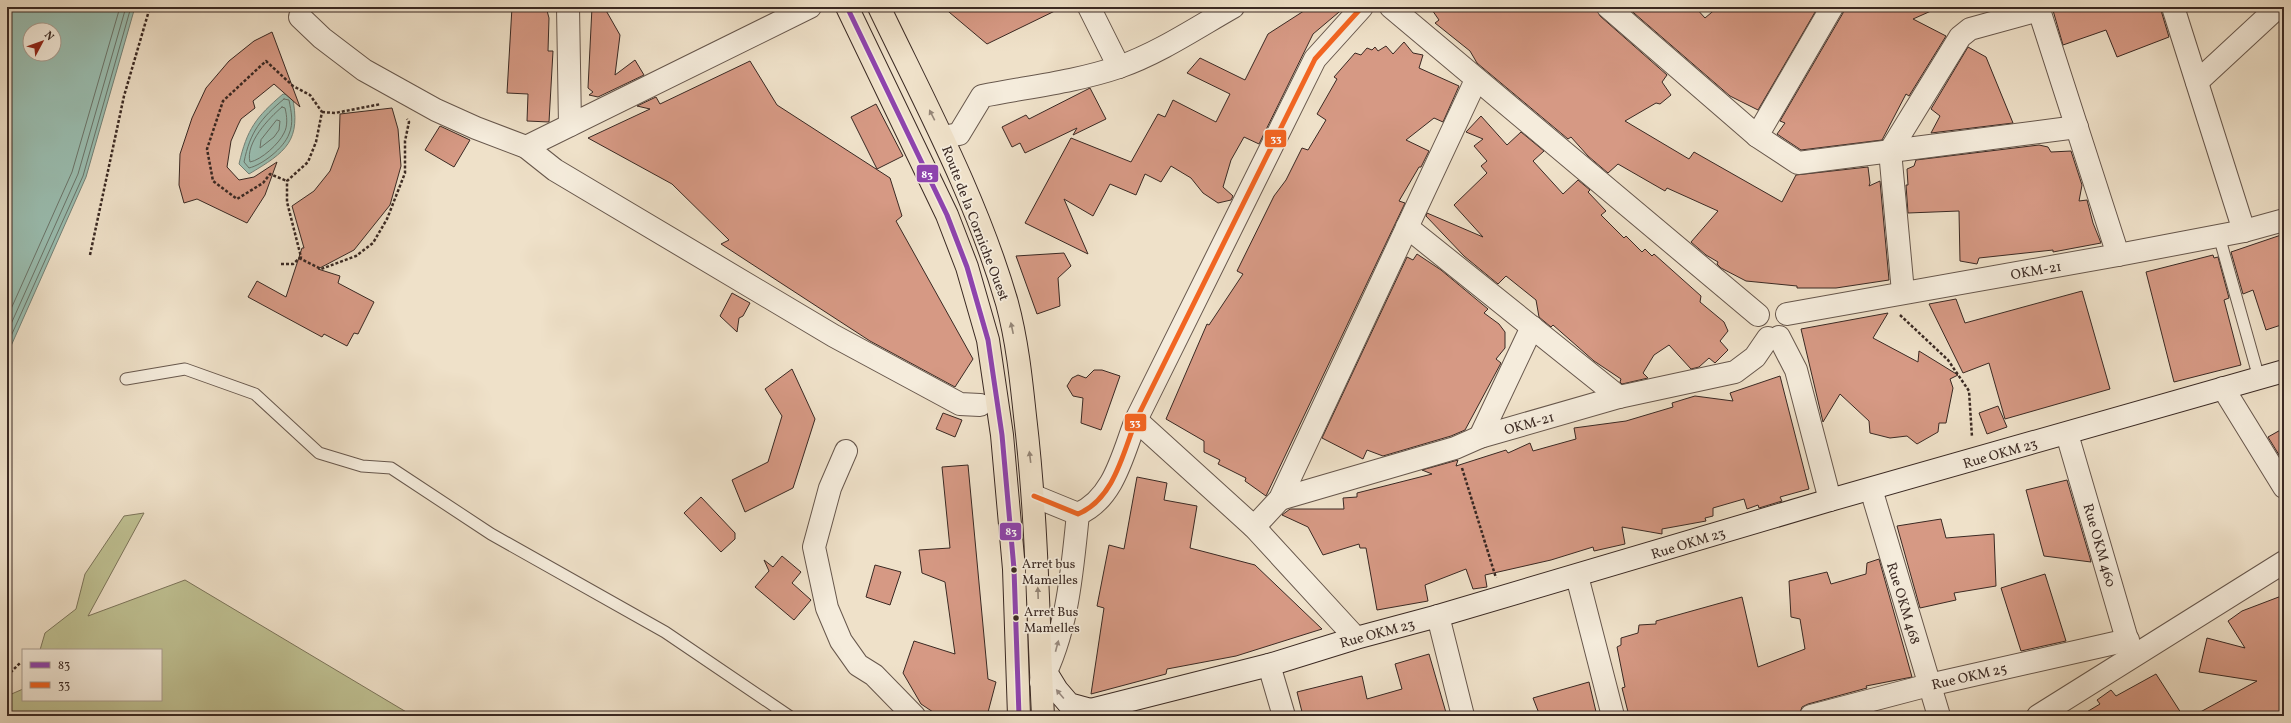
<svg xmlns="http://www.w3.org/2000/svg" width="2291" height="723" font-family="Vollkorn,serif">
<style>
.green{fill:#bfc193;stroke:#7c755b}
.water{fill:#9abeb1;stroke:#748278;fill-rule:evenodd}
.lines{fill:none;stroke-linecap:round;stroke-linejoin:round}
.shore{stroke:#6a746a;stroke-width:1}
.building{fill:#d69984;stroke:#3a2923}
.lane-casing{stroke:#67574c;stroke-width:13}
.street-casing{stroke:#67574c;stroke-width:24}
.secondary-casing{stroke:#3a2923;stroke-width:24}
.highway-casing{stroke:#3a2923;stroke-width:24}
.path{stroke:#3a2923;stroke-width:2.5;stroke-dasharray:3 2;stroke-linecap:butt}
.lane{stroke:#f5ecdc;stroke-width:11}
.street{stroke:#f5ecdc;stroke-width:22}
.secondary{stroke:#f5ecdc;stroke-width:22}
.highway{stroke:#efe1c9;stroke-width:22}
.bus-1-casing{stroke:#f5ecdc;stroke-width:8}
.bus-2-casing{stroke:#f5ecdc;stroke-width:8}
.bus-1{stroke:#8e44ad;stroke-width:5}
.bus-2{stroke:#f26522;stroke-width:5}
.oneway{fill:#948576}
.oneway2{fill:#988a80}
.bus-dot{fill:#3a2923;stroke:#f5ecdc;stroke-width:1.5}
.labels{text-anchor:middle;stroke-width:3.5;stroke-linejoin:round;paint-order:stroke}
.bus-label{font-size:13px;fill:#3a2923;stroke:#f5ecdc;text-anchor:start}
.street-label{font-size:14px;fill:#3a2923;stroke:#f5ecdc}
.line-badge{stroke:#f5ecdc;stroke-width:1.5}
.badge-label{font-size:11px;text-anchor:middle;font-weight:bold;fill:#fff}
</style>
<rect width="100%" height="100%" fill="#efe1c9"/>
<filter id="stains"><feTurbulence type="fractalNoise" baseFrequency=".005" numOctaves="4"/><feColorMatrix values="0 0 0 0 .2 0 0 0 0 .09 0 0 0 0 .02 0 0 0 .5 -.17"/></filter>
<radialGradient id="worn" r=".72"><stop offset=".6" stop-color="#630" stop-opacity="0"/><stop offset="1" stop-color="#630" stop-opacity=".3"/></radialGradient>
<path class="green" d="M144,513l-56,103 97,-36 228,136h-406v-20l16,-7v11h138v-50h-121l5,-17 31,-24 9,-35 39,-58z"/>
<g class="water">
<path d="M7,7h128l-49,170 -79,178zM30,30h24v24h-24z"/>
<path d="M283,94l9,1c10,46 -6,57 -43,79l-10,-10c8,-35 17,-47 44,-70z"/>
</g>
<g class="lines">
<g class="shore">
<path d="M284,99l5,1c2,11 5,23 0,34 -5,14 -27,31 -40,34l-5,-6c6,-30 17,-44 40,-63z"/>
<path d="M282,107l3,1c2,8 3,18 -1,25 -5,11 -23,27 -34,29 -5,-19 19,-44 32,-55z"/>
<path d="M277,120l3,1 -1,9 -5,7 -14,11 1,-8z"/>
<path d="M7,318l65,-146 48,-165"/>
<path d="M7,333l71,-159 48,-167"/>
<path d="M7,345l76,-169 48,-169"/>
</g>
</g>
<g class="building">
<path d="M512,7h34l3,11 -1,33h5l-4,71 -22,-1 1,-27 -21,-1z"/>
<path d="M592,7h12l16,28 -5,40 20,-15 9,15 -46,22 -9,-2 4,-3 -5,-4z"/>
<path d="M943,7h120l-76,37z"/>
<path d="M1310,7h35l-32,27 -54,110 -15,-7 -13,23 -8,27 10,9 -2,4 -13,3 -15,-10 -12,-15 -20,-12 -10,16 -16,-8 -9,21 -26,-11 -17,32 -29,-17 24,55 -63,-31 46,-85 60,24 27,-48 7,3 8,-17 43,22 14,-28 -43,-21 13,-15 45,22 23,-46z"/>
<path d="M1430,7h166l4,9 67,59 -5,7 9,13 -11,9 -4,-1 -31,18 64,38 5,-7 88,50 14,-27 72,-8 2,16 -1,3 11,-5 9,99 -53,8h-39v-2l-51,-5 -25,-13 -4,-4 1,-2 -12,-7 -15,-13 27,-31 -51,-23 -2,3 -47,-27 -10,9 -20,-17 -17,-19 -3,2 -91,-76 -7,-12 -35,-28 4,-3z"/>
<path d="M1627,7h68l10,11 13,-11h100l-60,103 -28,-14z"/>
<path d="M1844,7h96l-27,12 33,17 -37,60 -3,-2 -24,46 -81,10 -24,-16 8,-11 -5,-2 63,-108z"/>
<path d="M2052,7h108l9,30 -52,20 -11,-27 -43,15z"/>
<path d="M272,32l28,75 -26,-23 -21,17 2,7 -14,11 -3,6 -7,16 -4,26 12,13 15,-3 23,-15 -12,33 -18,28 -50,-24 -13,4 -5,-18 1,-31 12,-36 14,-30 23,-27 25,-20z"/>
<path d="M1404,42l9,11 10,2 -4,13 40,18 -16,36 -9,-4 -28,22 23,11 -8,16h-2l-20,34 6,2 -139,293 -21,-15 1,-3 -28,-14 2,-4 -16,-8v-11l-38,-22 41,-95 2,1 34,-51 -6,-3 37,-75 12,-16 16,-32 6,2 18,-30 -9,-6 20,-35 -3,-2 21,-24 6,2 6,-7 5,2 3,-3 3,4 8,-5 7,8z"/>
<path d="M1968,47l18,10 27,66 -82,10 9,-17 -9,-7z"/>
<path d="M750,61l27,44 113,73 12,38 -6,5 77,138 -18,28 -85,-46 -149,-97 8,-4 -57,-56 -84,-46 62,-29 -13,-3 19,-9 4,7z"/>
<path d="M1090,88l16,31 -33,16 4,-7 -52,25 -5,-10 -8,4 -10,-20 24,-12 3,4z"/>
<path d="M876,104l27,52 -26,13 -26,-52z"/>
<path d="M392,108l6,21 3,37 -11,39 -36,45 -36,19 22,7 -2,7 36,19 -16,32 -4,-1 -7,13 -23,-12 -2,3 -74,-40 9,-16 29,16 16,-49h2l-12,-42 22,-15 16,-20 9,-24 1,-33z"/>
<path d="M1481,116l26,29 14,-13 23,19 -11,10 30,33 15,-14 12,10 -2,2 18,19 -5,4 23,23 2,-2 16,16 3,-3 7,7 2,-2 47,42 -1,6 24,20 4,9 -8,10 8,9 -13,13 -6,-5 -10,9 -8,2 -22,-24 -15,10 -11,18 5,5 -26,6 -2,-2 1,-3 -27,-18 -41,-36 -2,2 -12,-10 -3,-17 -30,-24 -8,8 -34,-28 -38,-40 1,-3 56,24 -29,-32 33,-32 -6,-7 6,-5 -13,-15 9,-7 -17,-7z"/>
<path d="M440,126l30,14 -16,27 -29,-17z"/>
<path d="M2039,145l9,2 3,5 20,-1 11,34 -3,16 8,-1 6,23 8,20 -48,9v-2l-74,8 -2,6 -17,-3 -1,-50 -51,2 -2,-28h2l-1,-16 7,-3 2,-6z"/>
<path d="M2284,234v90l-18,6 -13,-40 -10,4 -12,-42z"/>
<path d="M1064,253l7,13 -13,12 2,28 -23,8 -21,-58z"/>
<path d="M1417,254l24,16 47,39 -4,4 15,11 6,8v16l-9,11 5,4 -36,67 -14,6 -68,20 -16,-6 -4,9 -41,-21 85,-181 6,3z"/>
<path d="M2213,255l1,3 4,-1 11,41 -5,2 17,65 -67,17 -28,-110z"/>
<path d="M2082,291l28,98 -105,30 -16,-56 -26,10 -34,-69 27,-5 9,24z"/>
<path d="M732,293l18,10 -7,13 -4,2 -2,14 -17,-16z"/>
<path d="M1888,313l-15,25 45,24 1,-11 39,24 -8,4 3,9 -7,35h-7l-1,9 -21,12 -10,-8 -17,2 -20,-5 -1,-12 -29,-27 -17,28 -22,-93z"/>
<path d="M792,369l23,50 -22,69 -48,24 -13,-32 36,-18 14,-46 -17,-27z"/>
<path d="M1094,370h8l18,6 -19,54 -20,-7 2,-25 -10,-2 -6,-10 5,-8 6,-3 8,3z"/>
<path d="M1780,376l29,113 -29,8 2,4 -23,7 -1,-3 -11,4 -3,-10 -31,9v8l-8,2 1,3 -44,8v5l-40,-7 3,17 -31,7 -1,-4 -42,13 -66,15 2,12 -14,2 -7,-20 -41,16 3,16 -51,9 -11,-62h-6l-1,-4 -36,11 -15,-28 -26,-12 8,-6h54l-1,-11 14,-1v-4l75,-19 -10,-4 36,-10 -2,6 50,-16 2,3 22,-10 3,8 43,-12 -2,-11 52,-7 47,-14 -1,-4 13,-4 10,-3 38,5 -3,-8z"/>
<path d="M1998,406l9,21 -20,7 -8,-21z"/>
<path d="M943,413l19,7 -7,17 -19,-8z"/>
<path d="M2284,428v35l-16,-26z"/>
<path d="M968,465l20,214 8,3 -9,34h-48l-18,-12 -18,-31 11,-32 41,13 -10,-72 -23,-9 -3,-23 31,-2 -8,-81z"/>
<path d="M1137,477l30,6 -3,17 33,6 -7,42 65,17 67,64 -86,27 -69,13 -1,5 -75,20 13,-86 -7,-2 12,-61 15,4z"/>
<path d="M2067,480l23,78 1,4 -47,-6 -18,-66z"/>
<path d="M701,497l34,36v6l-14,13 -37,-39z"/>
<path d="M1941,519l5,19 48,-4 2,52 -42,7 2,7 -36,8 -23,-82z"/>
<path d="M782,556l19,16 -9,11 19,17 -17,20 -39,-33 14,-16 -5,-11 9,7z"/>
<path d="M1879,559l33,118 -46,9 1,2 -59,16 -6,3 -3,9h-170l-7,-28 3,-1 -8,-40 4,-2v-7l17,-5 1,-8 17,-1v-3l86,-24 16,70 47,-18 -5,-30 -9,-2 -2,-36 38,-9 4,12 35,-10 1,-11z"/>
<path d="M875,565l26,7 -11,33 -24,-8z"/>
<path d="M2045,574l21,67 -45,10 -20,-63z"/>
<path d="M2284,595v121h-91l64,-35 -58,-9 8,-34 38,10 -17,-27 14,-10z"/>
<path d="M1429,654l18,62h-144l-6,-24 65,-16 5,23 35,-10 -7,-25z"/>
<path d="M2156,674l27,42h-103l20,-12 -3,-4 14,-10 5,6z"/>
<path d="M1589,682l8,34h-57l-7,-18z"/>
</g>
<g class="lines">
<g class="lane-casing">
<g id="lane">
<path d="M2219,236l40,142"/>
<path d="M126,379l59,-10 70,25 64,59 43,13 29,2 100,66 174,98 124,84"/>
</g>
</g>
<g class="street-casing">
<g id="street">
<path d="M568,7l2,118"/>
<path d="M1089,7l30,60"/>
<path d="M1391,7l367,308"/>
<path d="M1608,7l149,129 41,27 279,-36"/>
<path d="M2038,7l80,248"/>
<path d="M2173,7l71,224"/>
<path d="M300,17l22,21 42,32 72,40 40,18 50,19 29,23 279,166 126,68 20,1"/>
<path d="M2197,82l81,-75"/>
<path d="M1757,136l75,-129"/>
<path d="M943,137l16,-3 23,-38c45,-9 93,-14 137,-29 40,-14 77,-39 114,-60"/>
<path d="M526,147l284,-140"/>
<path d="M1407,227l212,170"/>
<path d="M1903,292l-13,-141 70,-114 10,-8 69,-19"/>
<path d="M1787,314l331,-59 126,-24 40,-11"/>
<path d="M1779,337l17,33 34,130"/>
<path d="M2223,388l61,99"/>
<path d="M1136,420l118,107 102,111"/>
<path d="M2067,434l64,219"/>
<path d="M1480,437l52,-110"/>
<path d="M846,451l-16,37 -16,59 13,61 14,33 17,24 16,10 40,41"/>
<path d="M1871,489l68,227"/>
<path d="M1034,496l44,18c36,-15 45,-61 58,-94l179,-361 47,-52"/>
<path d="M1280,499l175,-51 25,-11 139,-40 116,-25 20,-15 13,-19"/>
<path d="M1254,527l26,-28 196,-419"/>
<path d="M1577,576l36,140"/>
<path d="M1438,616l25,100"/>
<path d="M1269,665l15,51"/>
<path d="M1041,682c27,-52 31,-111 37,-168"/>
<path d="M1811,716l118,-31 199,-45"/>
<path d="M2038,716l246,-154"/>
</g>
</g>
<g class="secondary-casing">
<g id="secondary">
<path d="M1041,664l16,26 12,14 22,6"/>
<path d="M1083,716l8,-6 178,-45 87,-27 82,-22 392,-116 454,-129"/>
</g>
</g>
<g class="highway-casing">
<g id="highway">
<path d="M847,7l100,208 20,52 21,73 14,95 12,134 5,147"/>
<path d="M879,7c46,96 98,192 128,296 10,37 14,75 18,113 12,100 13,200 18,300"/>
</g>
</g>
<g class="path">
<path d="M322,112l13,1 46,-9"/>
<path d="M90,255l34,-159 26,-89"/>
<path d="M299,258l22,11 35,-13 17,-13 14,-24 18,-46v-32l4,-19 -2,-3"/>
<path d="M281,264h12l8,-7 -14,-55v-21l21,-19 8,-20 6,-30 -12,-17 -17,-9 -27,-25 -43,40 -16,48 6,32 24,18 26,-16 7,-9 17,7"/>
<path d="M1900,315l48,45 21,31 3,46"/>
<path d="M1462,468l34,110"/>
<path d="M7,676l14,-14"/>
</g>
<use href="#lane" class="lane"/>
<use href="#street" class="street"/>
<use href="#secondary" class="secondary"/>
<use href="#highway" class="highway"/>
<g class="bus-1-casing">
<path id="bus-1" d="M847,7l100,208 20,52 21,73 14,95 12,134 5,147"/>
</g>
<g class="bus-2-casing">
<path id="bus-2" d="M1034,496l44,18c36,-15 45,-61 58,-94l179,-361 47,-52"/>
</g>
<use href="#bus-1" class="bus-1"/>
<use href="#bus-2" class="bus-2"/>
</g>
<defs><path id="oneway-solid" d="M-6-.8H1V-3.2L6.5 0L1 3.2V.8H-6Z"/></defs>
<g class="oneway">
<use href="#oneway-solid" transform="translate(932 115) rotate(-117)"/>
<use href="#oneway-solid" transform="translate(1012 328) rotate(-102)"/>
<use href="#oneway-solid" transform="translate(1030 457) rotate(-97)"/>
<use href="#oneway-solid" transform="translate(1038 593) rotate(-92)"/>
</g>
<g class="oneway2">
<use href="#oneway-solid" transform="translate(1057 646) rotate(-75)"/>
<use href="#oneway-solid" transform="translate(1060 694) rotate(-130)"/>
</g>
<g class="bus-dot">
<circle cx="1014" cy="570" r="3.5"/>
<circle cx="1016" cy="618" r="3.5"/>
</g>
<g class="labels">
<g class="bus-label">
<text x="1022" y="568">Arret bus<tspan x="1022" dy="16">Mamelles</tspan></text>
<text x="1024" y="616">Arret Bus<tspan x="1024" dy="16">Mamelles</tspan></text>
</g>
<g class="street-label">
<text transform="translate(976 223) rotate(69)" y="5">Route de la Corniche Ouest</text>
<text transform="translate(2036 270) rotate(-10)" y="5">OKM-21</text>
<text transform="translate(1529 423) rotate(-16)" y="5">OKM-21</text>
<text transform="translate(2000 453) rotate(-16)" y="5">Rue OKM 23</text>
<text transform="translate(1688 543) rotate(-17)" y="5">Rue OKM 23</text>
<text transform="translate(2100 545) rotate(74)" y="5">Rue OKM 460</text>
<text transform="translate(1904 603) rotate(73)" y="5">Rue OKM 468</text>
<text transform="translate(1377 633) rotate(-15)" y="5">Rue OKM 23</text>
<text transform="translate(1969 676) rotate(-13)" y="5">Rue OKM 25</text>
</g>
</g>
<g class="line-badge">
<rect x="1264" y="129" width="23" height="19" rx="4" fill="#f26522"/>
<rect x="916" y="164" width="23" height="19" rx="4" fill="#8e44ad"/>
<rect x="1124" y="413" width="23" height="19" rx="4" fill="#f26522"/>
<rect x="999" y="522" width="23" height="19" rx="4" fill="#8e44ad"/>
</g>
<g class="badge-label">
<text x="1276" y="142">33</text>
<text x="927" y="178">83</text>
<text x="1135" y="426">33</text>
<text x="1011" y="535">83</text>
</g>
<rect width="2291" height="723" fill="none" stroke="#efe1c9" stroke-width="24"/>
<rect x="8" y="8" width="2275" height="707" fill="none" stroke="#3a2923" stroke-width="2"/>
<rect x="12" y="12" width="2267" height="699" fill="none" stroke="#3a2923"/>
<rect x="22" y="649" width="140" height="52" fill="#f5ecdc" stroke="#aa9e92"/>
<rect x="30" y="662" width="20" height="6" fill="#8e44ad" stroke="#aa9e92"/>
<text x="58" y="669" font-size="12" fill="#3a2923">83</text>
<rect x="30" y="682" width="20" height="6" fill="#f26522" stroke="#aa9e92"/>
<text x="58" y="689" font-size="12" fill="#3a2923">33</text>
<g transform="translate(42 42) rotate(49)"><circle r="19" fill="#f5ecdc" stroke="#aa9e92"/>
<path d="M0-3L7 15L0 10L-7 15Z" fill="#8f2418"/>
<text y="-6" font-size="11" font-weight="bold" text-anchor="middle" fill="#3a2923">N</text>
</g>
<rect width="100%" height="100%" filter="url(#stains)"/>
<rect width="100%" height="100%" fill="url(#worn)"/>
</svg>
